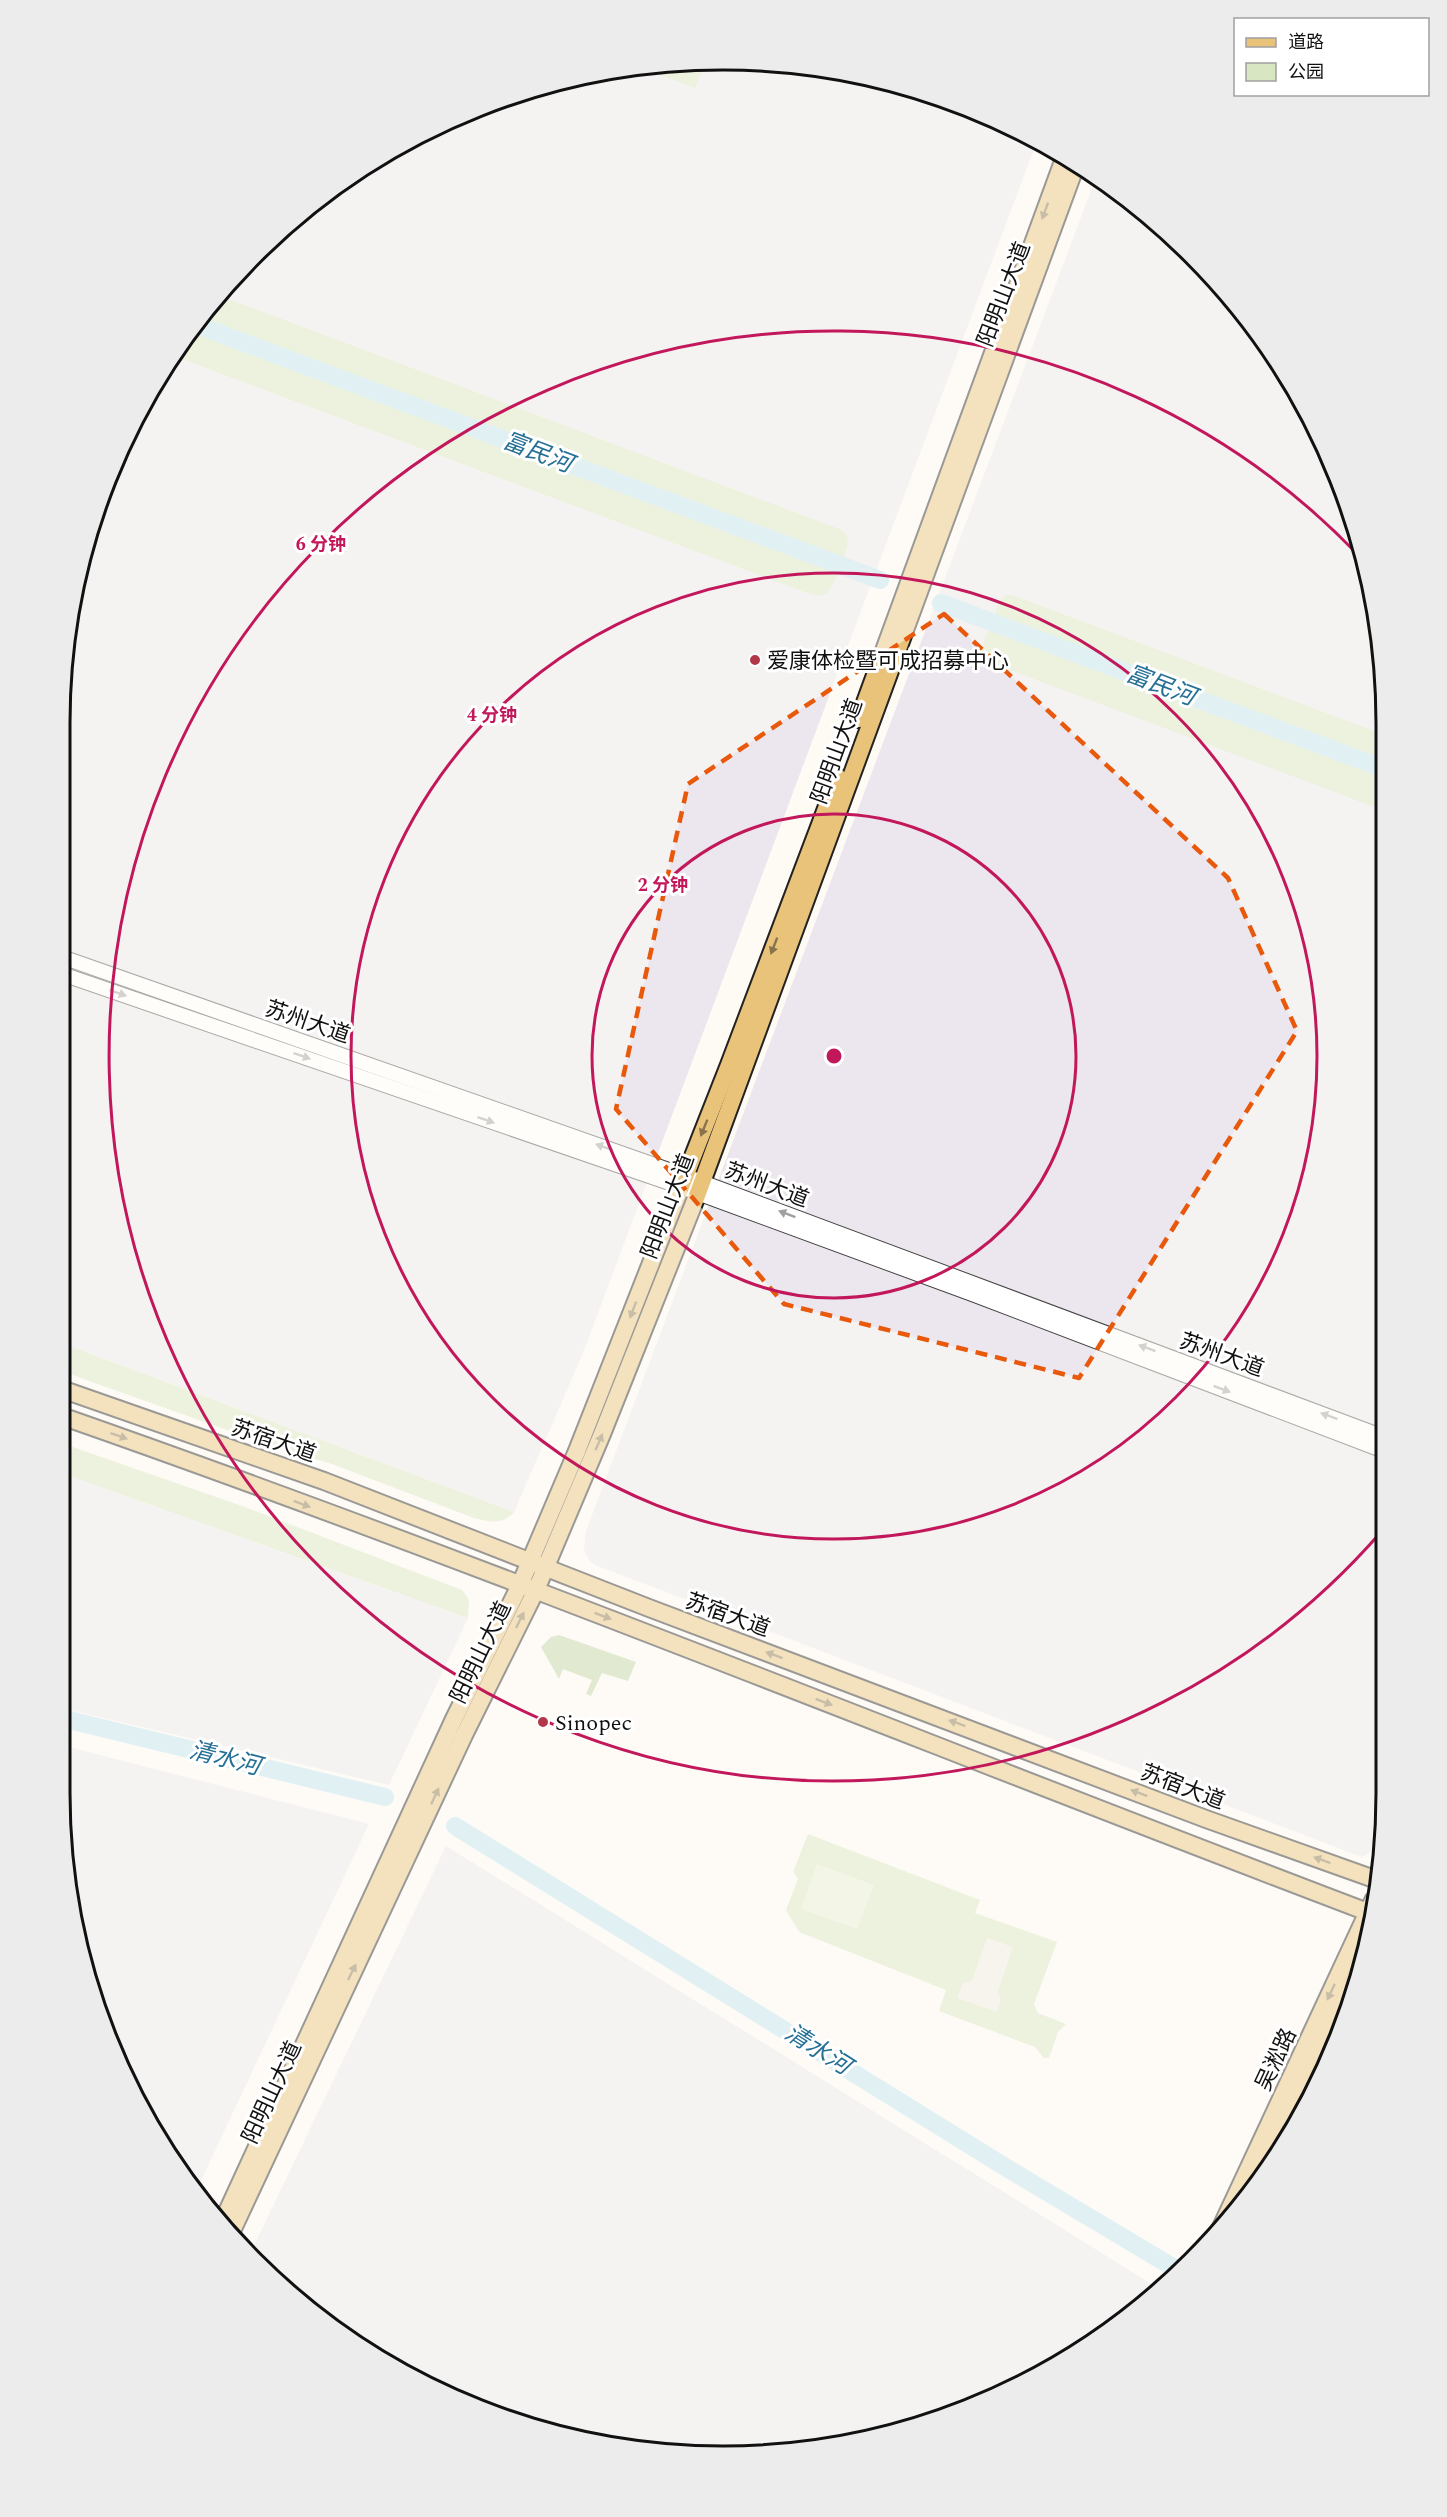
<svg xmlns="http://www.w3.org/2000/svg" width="1447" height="2517" font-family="Spectral,'Noto Sans SC',serif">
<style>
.industrial{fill:#ece6ee}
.green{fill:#d8e6c1}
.forest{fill:#bed5a2}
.pitch{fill:#e7eed2}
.plaza{fill:#efebe3}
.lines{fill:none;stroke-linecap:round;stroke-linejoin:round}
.river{stroke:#bfe3f0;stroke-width:18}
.minor-casing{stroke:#444;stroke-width:16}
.major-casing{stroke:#222;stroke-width:20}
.minor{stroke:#fff;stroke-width:14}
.major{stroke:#e9c37a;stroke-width:16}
.oneway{fill:#88734b}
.oneway2{fill:#a0a0a0}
.marked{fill:none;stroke:#e8590c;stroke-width:4.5;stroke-dasharray:12 8;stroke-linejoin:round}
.ring{fill:none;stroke:#c2185b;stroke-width:3}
.poi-dot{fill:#b23749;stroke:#fff;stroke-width:2}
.labels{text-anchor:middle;stroke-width:6;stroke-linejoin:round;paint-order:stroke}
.street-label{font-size:22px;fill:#111;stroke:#fff}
.poi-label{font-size:22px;fill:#111;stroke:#fff;text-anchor:start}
.water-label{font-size:24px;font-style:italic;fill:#267096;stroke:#fff}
.rim{fill:none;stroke:#111;stroke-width:3}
.centre{fill:#c2185b;stroke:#fff;stroke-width:3}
.ring-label{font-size:18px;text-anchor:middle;font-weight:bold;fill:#c2185b;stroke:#fff;stroke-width:6;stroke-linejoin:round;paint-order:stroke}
</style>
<rect width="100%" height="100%" fill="#fefbf5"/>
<g class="industrial">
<path d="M680,61l130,5 127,29 100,46 -454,1212 -69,159 -450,-168 -3,-664 34,-169 54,-120 76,-105 95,-89 110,-69 122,-45z"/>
<path d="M1095,180l97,74 83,101 77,155 29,127 5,1199 -8,12 -16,9 -767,-292 -6,-5 -5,-10 2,-19z"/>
<path d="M64,1474l404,144 -79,167 -324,-76z"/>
<path d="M65,1746l304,78 -174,369 -66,-106 -34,-81 -29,-126z"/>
<path d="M446,1846l717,445 -107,77 -79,39 -124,37 -86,12 -130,-5 -86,-17 -53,-20 -160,-82 -89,-76z"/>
</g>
<g class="green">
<path d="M680,61l16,1 -2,6 8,3 -7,17 -53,-20z"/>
<path d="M218,295l624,235c3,3 6,7 6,12 -1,9 -14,44 -20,50 -5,5 -11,4 -18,2l-636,-238z"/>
<path d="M1005,595h7l370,139v76l-401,-151 2,-15 17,-44z"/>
<path d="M64,1344l450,168c-12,13 -24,10 -40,6l-145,-55 -55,-16 -210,-75z"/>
<path d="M64,1444l178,62 220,84 7,10 -1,18 -404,-144z"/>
<path d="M808,1834l172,66 -5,13 82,29 -23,62 4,9 28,11 -8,8 -9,26h-5l-9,-11 -96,-36 7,-21 -147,-58 -13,-22 12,-31 -5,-7z"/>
</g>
<path class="forest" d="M559,1635l77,27 -8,19 -26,-8 -11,23 -5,-2 6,-14 -29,-11 -4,10 -18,-32 10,-10z"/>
<path class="pitch" d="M817,1864l57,21 -17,44 -56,-20z"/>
<path class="plaza" d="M987,1938l26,9 -15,44 3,9 -4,12 -40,-14 6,-15 9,-3z"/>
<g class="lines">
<g class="river">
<path d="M197,325l683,255"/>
<path d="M941,603l441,165"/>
<path d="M65,1719l320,78"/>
<path d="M455,1826l555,344 171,102"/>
</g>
<g class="minor-casing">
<g id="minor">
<path d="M62,957l624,219 698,261"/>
<path d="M62,974l619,213 291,107 412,157"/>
</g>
</g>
<g class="major-casing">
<g id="major">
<path d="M859,719l206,-563"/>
<path d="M64,1390l260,91 325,127 557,211 171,61"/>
<path d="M64,1417c440,154 871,331 1306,496"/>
<path d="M1253,2188l107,-221"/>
<path d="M221,2225l233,-506 66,-134 57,-134 152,-386 109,-288"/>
<path d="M230,2235l234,-500 72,-145 66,-156 96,-241 378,-1028"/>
<path d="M1217,2236l156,-335"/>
</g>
</g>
<use href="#minor" class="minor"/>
<use href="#major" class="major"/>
</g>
<defs><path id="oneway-solid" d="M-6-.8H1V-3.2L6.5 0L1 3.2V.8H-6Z" transform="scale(1.5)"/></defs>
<g class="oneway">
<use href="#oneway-solid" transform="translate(1045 211) rotate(110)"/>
<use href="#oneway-solid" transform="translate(774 946) rotate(111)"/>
<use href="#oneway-solid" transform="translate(704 1128) rotate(112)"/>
<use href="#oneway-solid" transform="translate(633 1310) rotate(111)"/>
<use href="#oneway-solid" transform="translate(119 1436) rotate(19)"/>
<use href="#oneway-solid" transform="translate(599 1442) rotate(-67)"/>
<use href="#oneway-solid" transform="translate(302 1504) rotate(21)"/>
<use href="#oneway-solid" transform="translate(603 1616) rotate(21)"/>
<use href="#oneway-solid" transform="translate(520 1620) rotate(-64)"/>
<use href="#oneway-solid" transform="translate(774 1655) rotate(-160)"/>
<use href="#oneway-solid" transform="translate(824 1702) rotate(21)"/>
<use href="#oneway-solid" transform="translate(957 1723) rotate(-160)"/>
<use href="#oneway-solid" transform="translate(1139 1793) rotate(-159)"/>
<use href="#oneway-solid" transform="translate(435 1796) rotate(-65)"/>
<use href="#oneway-solid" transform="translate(1322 1860) rotate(-160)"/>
<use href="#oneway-solid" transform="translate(352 1972) rotate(-64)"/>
<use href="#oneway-solid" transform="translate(1331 1992) rotate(115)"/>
</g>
<g class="oneway2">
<use href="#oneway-solid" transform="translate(118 993) rotate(19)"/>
<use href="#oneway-solid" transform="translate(302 1056) rotate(19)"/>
<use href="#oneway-solid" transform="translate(486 1120) rotate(19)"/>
<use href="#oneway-solid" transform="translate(604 1147) rotate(-161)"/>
<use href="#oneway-solid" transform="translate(787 1214) rotate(-159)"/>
<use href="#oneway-solid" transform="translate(1147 1348) rotate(-160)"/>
<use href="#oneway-solid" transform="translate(1222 1389) rotate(21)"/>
<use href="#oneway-solid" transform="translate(1329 1416) rotate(-160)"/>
</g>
<path d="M0 0H1447V2517H0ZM944,614l284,264 69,153 -218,347 -295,-74 -168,-195 72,-325z" fill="#fefbf5" fill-opacity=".55" fill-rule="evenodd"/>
<path class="marked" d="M944,614l284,264 69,153 -218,347 -295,-74 -168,-195 72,-325z"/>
<g class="ring">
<circle cx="834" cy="1056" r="242"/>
<circle cx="834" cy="1056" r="483"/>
<path d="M1381 1532A725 725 0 1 1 1360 557"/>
</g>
<g class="poi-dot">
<circle cx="755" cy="660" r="6"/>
<circle cx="543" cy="1722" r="6"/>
</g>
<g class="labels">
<g class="street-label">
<text transform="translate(1003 294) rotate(-69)" y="8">阳明山大道</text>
<text transform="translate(836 751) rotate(-70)" y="8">阳明山大道</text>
<text transform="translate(308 1021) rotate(19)" y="8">苏州大道</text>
<text transform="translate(767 1184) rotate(21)" y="8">苏州大道</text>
<text transform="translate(667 1206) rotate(-69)" y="8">阳明山大道</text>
<text transform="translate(1222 1354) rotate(20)" y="8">苏州大道</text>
<text transform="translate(274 1440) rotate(19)" y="8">苏宿大道</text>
<text transform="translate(728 1614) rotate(20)" y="8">苏宿大道</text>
<text transform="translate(480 1652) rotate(-64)" y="8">阳明山大道</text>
<text transform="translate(1183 1786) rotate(21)" y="8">苏宿大道</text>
<text transform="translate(1275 2059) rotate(-65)" y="8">吴淞路</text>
<text transform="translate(271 2092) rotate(-65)" y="8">阳明山大道</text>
</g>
<g class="poi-label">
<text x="767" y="668">爱康体检暨可成招募中心</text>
<text x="555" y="1730">Sinopec</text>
</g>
<g class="water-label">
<text transform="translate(538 452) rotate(21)" y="8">富民河</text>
<text transform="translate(1161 685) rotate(21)" y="8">富民河</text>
<text transform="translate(225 1758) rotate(14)" y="8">清水河</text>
<text transform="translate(818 2049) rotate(32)" y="8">清水河</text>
</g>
</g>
<path d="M0 0H1447V2517H0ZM723 70H723A653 653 0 0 1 1376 723V1793A653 653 0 0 1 723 2446H723A653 653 0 0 1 70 1793V723A653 653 0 0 1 723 70Z" fill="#ececec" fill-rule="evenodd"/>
<path class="rim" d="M723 70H723A653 653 0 0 1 1376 723V1793A653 653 0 0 1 723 2446H723A653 653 0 0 1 70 1793V723A653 653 0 0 1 723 70Z"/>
<circle cx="834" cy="1056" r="9" class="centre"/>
<g class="ring-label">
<text x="321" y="550">6 分钟</text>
<text x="492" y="721">4 分钟</text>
<text x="663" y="891">2 分钟</text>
</g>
<rect x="1234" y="18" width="195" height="78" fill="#ffffff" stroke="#a0a0a0" stroke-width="1.5"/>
<rect x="1246" y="38" width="30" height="9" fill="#e9c37a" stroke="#a0a0a0" stroke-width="1.5"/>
<text x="1288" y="48" font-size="18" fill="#111111">道路</text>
<rect x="1246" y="63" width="30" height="18" fill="#d8e6c1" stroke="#a0a0a0" stroke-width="1.5"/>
<text x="1288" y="78" font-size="18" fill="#111111">公园</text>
</svg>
